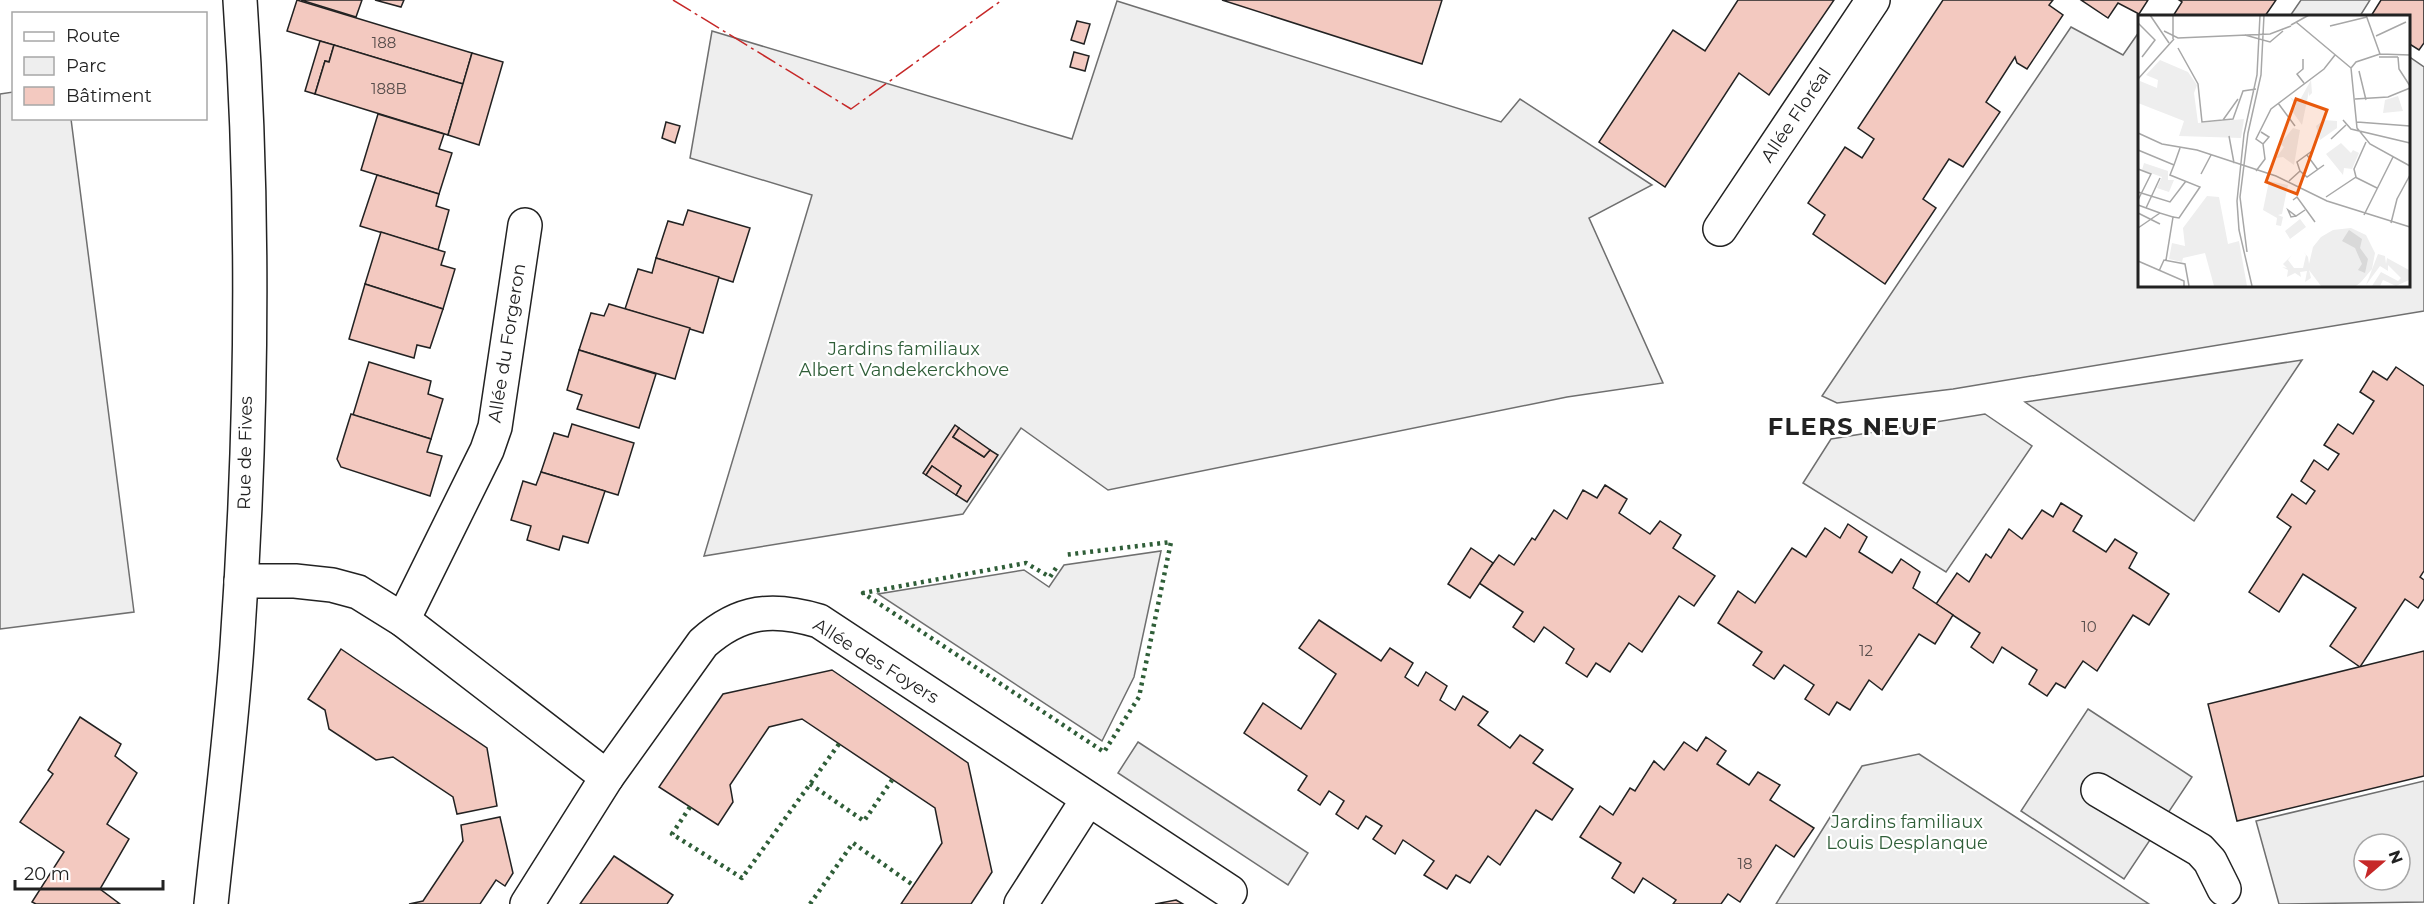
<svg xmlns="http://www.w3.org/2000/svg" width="2424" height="904" font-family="Montserrat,sans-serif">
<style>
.green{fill:#eee;stroke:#6f6f6f;stroke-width:1.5}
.parking{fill:#ededed;stroke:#6f6f6f;stroke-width:1.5;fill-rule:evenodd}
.building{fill:#f3c9c0;stroke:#222;stroke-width:1.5}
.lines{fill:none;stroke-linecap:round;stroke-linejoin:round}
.minor-casing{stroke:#222;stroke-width:36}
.minor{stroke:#fff;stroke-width:33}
.hedge{stroke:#2f5e38;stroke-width:4.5;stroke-dasharray:3 4.5;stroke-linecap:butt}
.power{stroke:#c62828;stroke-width:1.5;stroke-dasharray:21 4.5 3 4.5;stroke-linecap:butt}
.labels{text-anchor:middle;stroke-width:4.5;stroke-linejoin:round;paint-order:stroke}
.number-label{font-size:15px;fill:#564c4a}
.street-label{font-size:18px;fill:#222;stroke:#fff}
.park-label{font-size:18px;fill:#2f5e38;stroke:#fff}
.district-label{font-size:24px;font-weight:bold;letter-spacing:1.5px;fill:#222;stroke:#fff}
.inset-road{fill:none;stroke:#a7a7a7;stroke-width:1.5}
.view{fill:#e8590c;fill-opacity:0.15;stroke:#e8590c;stroke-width:3}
.inset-edge{fill:none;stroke:#222;stroke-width:3}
</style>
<rect width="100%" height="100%" fill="#fff"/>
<g class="green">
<path d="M2301,0h69l-10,16h-70z"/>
<path d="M1117,1l384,121 19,-23 132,86 -63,33 74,165 -96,14 -459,93 -87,-62 -58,86 -259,42 108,-361 -122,-37 22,-127 360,108z"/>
<path d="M2071,27l52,28 16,-23v253h269v-229l16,11v244l-471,78 -116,14 -15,-7z"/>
<path d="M13,92l1,26 57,1 63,493 -134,17v-535z"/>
<path d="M2302,360l-108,161 -169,-119z"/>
<path d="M1985,414l47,32 -86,126 -143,-89 28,-44z"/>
<path d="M1161,551l-27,126 -32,64 -224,-147 146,-24 25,17 15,-22z"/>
<path d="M1919,754l230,150h-373l86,-138z"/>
</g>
<g class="parking">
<path d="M2088,709l104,68 -68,102 -103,-68z"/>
<path d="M1138,742l170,111 -20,32 -170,-112z"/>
<path d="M2424,781v121l-145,2 -23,-83zM2364,844h36v36h-36z"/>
</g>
<g class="building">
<path d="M297,0l175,53 -9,31 -176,-53z"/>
<path d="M301,0h61l-6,17z"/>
<path d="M375,0h29l-3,7z"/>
<path d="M1222,0h220l-20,64z"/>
<path d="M1738,0h96l-65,95 -30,-22 -74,114 -66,-45 74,-112 32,21z"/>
<path d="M1943,0h110l-4,5 14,10 -36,54 -10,-6 -2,-6 -29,45 14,10 -37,55 -14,-8 -26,40 13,9 -51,76 -72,-50 12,-19 -17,-12 37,-56 17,11 12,-19 -16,-11z"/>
<path d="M2081,0h67l-9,14 -21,-11 -10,15z"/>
<path d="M2179,0h97l-11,16h-92l9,-14z"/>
<path d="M2381,0h43v43l-5,7 -11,-7v-27h-37z"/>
<path d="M1077,21l13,3 -6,20 -13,-4z"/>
<path d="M320,41l14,4 -5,17 -4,-1 -10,33 -10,-3z"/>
<path d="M334,45l129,39 -15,51 -133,-41 10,-33 4,1z"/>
<path d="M1074,52l15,4 -4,15 -15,-4z"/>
<path d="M472,53l31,9 -24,83 -31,-10z"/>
<path d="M378,114l66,20 -5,15 13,4 -13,41 -78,-24z"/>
<path d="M666,122l14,4 -5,17 -13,-5z"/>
<path d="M377,175l62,19 -3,12 13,4 -11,40 -78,-24z"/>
<path d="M688,210l62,18 -17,54 -77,-24 12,-37 15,4z"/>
<path d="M381,232l64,20 -4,13 14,4 -12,40 -78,-25z"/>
<path d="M656,258l63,19 -16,56 -78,-24 13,-40 14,4z"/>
<path d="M365,284l78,25 -13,39 -13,-3 -3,13 -65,-19z"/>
<path d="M609,304l81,24 -15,51 -96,-29 12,-37 13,3z"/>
<path d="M579,350l77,24 -17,54 -62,-19 5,-14 -15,-5z"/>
<path d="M369,362l62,19 -3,13 15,5 -12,40 -78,-24z"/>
<path d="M2396,367l28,19v185l-4,6 4,3v19l-6,9 -13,-9 -45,68 -30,-21 26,-38 -53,-34 -24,38 -30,-20 42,-65 -14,-10 15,-23 14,10 9,-13 -14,-10 13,-21 14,10 11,-16 -15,-9 14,-21 15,10 21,-33 -14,-9 13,-21 14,9z"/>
<path d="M351,414l80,25 -4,13 15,4 -12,40 -89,-29 -4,-8z"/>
<path d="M572,424l62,19 -16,52 -77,-23 13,-39 14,4z"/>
<path d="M955,425l4,3 -6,9 31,20 6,-7 8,5 -31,47 -11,-7 5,-9 -29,-20 -6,9 -3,-2z"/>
<path d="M959,428l31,22 -6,7 -31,-20z"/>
<path d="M932,466l29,20 -5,9 -30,-20z"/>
<path d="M541,472l64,19 -17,52 -25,-7 -4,14 -32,-10 4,-14 -20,-6 12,-39 13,4z"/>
<path d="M1605,485l22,14 -8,14 31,21 10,-13 21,14 -8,13 42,28 -21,30 -15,-10 -37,56 -13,-9 -19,29 -14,-9 -9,14 -21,-14 8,-14 -30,-22 -10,15 -21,-15 10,-15 -44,-29 20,-28 15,10 18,-27 3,2 19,-30 13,9 16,-29 14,8z"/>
<path d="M2061,503l21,13 -9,15 33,21 9,-13 22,14 -8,15 40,26 -20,31 -16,-10 -36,56 -14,-10 -18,27 -9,-5 -9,13 -18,-12 8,-14 -35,-23 -9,16 -22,-16 9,-14 -44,-29 21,-31 12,9 17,-28 5,4 18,-29 13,10 20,-29 11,7z"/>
<path d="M1848,524l19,13 -8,15 33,21 9,-14 19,13 -7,16 40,27 -18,29 -16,-10 -37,56 -13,-10 -19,30 -13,-8 -8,13 -24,-16 9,-14 -30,-20 -10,14 -21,-14 9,-13 -44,-29 20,-32 17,12 37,-55 14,9 19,-29 15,10z"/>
<path d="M1471,548l22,15 -23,35 -22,-14z"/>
<path d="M1319,620l62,41 9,-13 23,15 -8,14 13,9 8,-14 21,14 -7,14 15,10 8,-14 25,16 -10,13 32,23 10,-13 23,15 -10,13 40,26 -21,31 -16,-10 -36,55 -12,-9 -18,27 -14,-8 -9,14 -23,-14 10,-14 -31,-21 -8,14 -22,-15 9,-13 -16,-10 -8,13 -22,-15 8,-13 -15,-10 -9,14 -22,-15 9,-14 -63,-43 19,-30 38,26 35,-55 -37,-26z"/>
<path d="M341,649l146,99 10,58 -40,8 -4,-17 -60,-40 -17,3 -47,-31 -4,-19 -17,-11z"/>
<path d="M2424,651v125l-187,45 -29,-117z"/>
<path d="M832,670l136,93 24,109 -21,32h-70l41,-61 -7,-35 -133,-89 -33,8 -39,58 3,17 -15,23 -59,-38 64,-93z"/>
<path d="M80,717l41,27 -6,12 22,17 -30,51 22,15 -29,50 20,15h-84l-4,-2 32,-50 -44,-30 33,-48 -5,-4z"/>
<path d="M1706,737l20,14 -9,13 32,21 9,-13 22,13 -10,15 44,28 -20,29 -18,-12 -36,57 -12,-8 -7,10h-48l3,-4 -33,-22 -9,15 -22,-15 9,-15 -41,-26 20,-31 13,9 17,-27 5,3 19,-30 10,9 20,-28 13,9z"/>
<path d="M500,817l13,56 -8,13 -9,-6 -16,24h-71l14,-3 40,-60 -2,-16z"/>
<path d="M614,856l59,39 -6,9h-87z"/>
<path d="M1176,900l7,4h-28z"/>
</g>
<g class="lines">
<g class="minor-casing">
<g id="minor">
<path d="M1720,229l153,-229"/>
<path d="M241,581h54l37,4 26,7 45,28 204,157 96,-134c37,-33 70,-36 116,-22l411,271"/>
<path d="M403,620l84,-170 8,-23 30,-202"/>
<path d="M2098,790l102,60 10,11 14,28"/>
<path d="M211,904c9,-86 20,-172 26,-258 15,-215 18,-431 3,-646"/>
<path d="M527,904l80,-127"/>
<path d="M1021,904l67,-105"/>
</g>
</g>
<use href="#minor" class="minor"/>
<g class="hedge">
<path d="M1056,568l-6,9 -24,-14 -163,30 241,159 35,-55 32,-155 -107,13"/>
<path d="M810,784l54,37 28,-41"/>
<path d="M690,807l-18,27 70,44 97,-134"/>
<path d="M810,904l43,-61 60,42"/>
</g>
<path class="power" d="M673,0l178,109 151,-109"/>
</g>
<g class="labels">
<g class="number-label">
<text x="384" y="48">188</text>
<text x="389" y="94">188B</text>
<text x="2089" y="632">10</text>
<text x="1866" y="656">12</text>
<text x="1745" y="869">18</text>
</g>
<g class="street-label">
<text transform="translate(1796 115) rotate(-56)" y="6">Allée Floréal</text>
<text transform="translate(507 343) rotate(-81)" y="6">Allée du Forgeron</text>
<text transform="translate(245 453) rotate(-89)" y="6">Rue de Fives</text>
<text transform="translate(876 661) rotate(32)" y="6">Allée des Foyers</text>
</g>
<g class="park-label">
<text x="904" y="355">Jardins familiaux<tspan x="904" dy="21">Albert Vandekerckhove</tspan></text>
<text x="1907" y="828">Jardins familiaux<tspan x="1907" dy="21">Louis Desplanque</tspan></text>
</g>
<g class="district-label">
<text x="1853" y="435">FLERS NEUF</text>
</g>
</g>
<g transform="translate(2138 15)">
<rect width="272" height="272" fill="#fff"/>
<path d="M22,45l28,12 9,13 -3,8 4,30 46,-4 -3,19 -62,-2 5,-15 -46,-18 2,-22 17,7 1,-8 -12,-5zM173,65l1,13 -3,3v-5l-7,34 -10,-14 4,-5 -6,-9 6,4 5,-3zM260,81l5,15 -20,2 2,-13zM186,105l13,1v7l-17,12 -4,-14zM155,113l7,2 -6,35 -11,-8 -7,1 8,-11 -4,-3zM203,128l10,10 2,-3 6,3 -7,16 -8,-1 -1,7 -17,-21zM6,148l24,8v9h6l-5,12 -12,-4 5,-11 -20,-7zM131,166l19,4 -6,29 -4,1 5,2 -2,9 -5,-1 1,-7 -14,-8zM69,181l12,1 9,47 11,-3 8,45h-33l-9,-33 -22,5 -1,4 -13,-3 3,-16 13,3 -2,-18zM162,204l6,8 -16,12 -5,-8zM213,213l15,7 9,18 -3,16 -11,13 -5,4h-35l-12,-16 2,8 -6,4 2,-11 -7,1 1,5 -6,-4 -8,4 1,-7 -6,-3 5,1 -4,-4 9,-9 -4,5 6,8h9l3,-13 -4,-5 6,7 1,7 4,-17 8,-10 12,-7zM240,239l7,2 1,8 1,-6 22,12v10l-13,6 -13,-6 -3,6h-8l9,-14 17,9 3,-3 -13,-13v6l-8,-5 -14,19z" fill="#eee"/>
<path d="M211,215l13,9 -2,9 8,11 -3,14 -7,-3 4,-6 -7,-16 -13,-7z" fill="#d9d9d9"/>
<path class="inset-road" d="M12,0l19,28M228,0l14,39M158,7l55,46M0,8l17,17 -13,17M153,10l18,-10M192,11l37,-9M26,16l14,7 92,-4 21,-8M107,20l25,7 13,-11M238,21l30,-14M35,24v-24M40,33l20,36 4,38 31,-3 10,-28 13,-2M242,39l-24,8 -5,6 6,60 13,16 40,22M242,39l30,1M241,42h19M260,42l1,12 11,17M165,44v10l-6,5 7,9M221,56l7,29M0,64l36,-40M217,84l33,-2 22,-9M140,88l17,23M85,105l15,-21M205,105l8,9 59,14M219,107l53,4M123,117l8,5 -6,7M0,118l24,11 35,6 79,26 51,25 83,26M91,121l5,27M193,124l15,-14M0,135l36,15 6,-17M169,140l11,15M0,154l13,5 -13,26M118,156l9,-12 -2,-15 -7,-5 15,-30 53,-40 11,-14M162,156l7,6 17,-12M63,159l10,-19M217,162l22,11M151,166l11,-10 -3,-9 15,-11M0,177l32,10 16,-21M188,182l30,-20 -2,-8 12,-27M155,185l4,-3 18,25M0,190l22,8M8,193l14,-30M0,198l22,11M226,200l29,-58M158,201l-5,1 -3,-7 8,6 9,-6M35,202l6,1 21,-31 -30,-12 4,-10M253,208l6,-24 13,-24M0,213l22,-15 13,4 -7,43M109,237l-7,-55 8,-64 13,-58 3,-60M0,246l46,20v5M21,256l5,-11 21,4 4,22M114,271l-13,-56 -2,-29 7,-67 13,-59 3,-60"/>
<path class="view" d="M158,84l31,11 -30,84 -31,-12z"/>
<rect width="272" height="272" class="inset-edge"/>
</g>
<rect x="12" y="12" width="195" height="108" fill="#ffffff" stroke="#a7a7a7" stroke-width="1.5"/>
<rect x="24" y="32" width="30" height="9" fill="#ffffff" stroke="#a7a7a7" stroke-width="1.5"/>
<text x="66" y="42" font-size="18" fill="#222222">Route</text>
<rect x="24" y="57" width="30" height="18" fill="#eeeeee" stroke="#a7a7a7" stroke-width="1.5"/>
<text x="66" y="72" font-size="18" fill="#222222">Parc</text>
<rect x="24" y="87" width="30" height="18" fill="#f3c9c0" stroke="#a7a7a7" stroke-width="1.5"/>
<text x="66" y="102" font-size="18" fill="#222222">Bâtiment</text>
<g transform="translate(2382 862) rotate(70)"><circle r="28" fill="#ffffff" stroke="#a7a7a7" stroke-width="1.5"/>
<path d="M0-4.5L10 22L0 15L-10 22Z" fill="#c62828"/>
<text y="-9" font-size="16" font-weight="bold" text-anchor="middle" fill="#222222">N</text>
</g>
<path d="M15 880v9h148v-9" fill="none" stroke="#222222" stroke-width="3"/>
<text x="24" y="880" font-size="18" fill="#222222" stroke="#ffffff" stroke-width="4.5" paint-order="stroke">20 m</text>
</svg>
